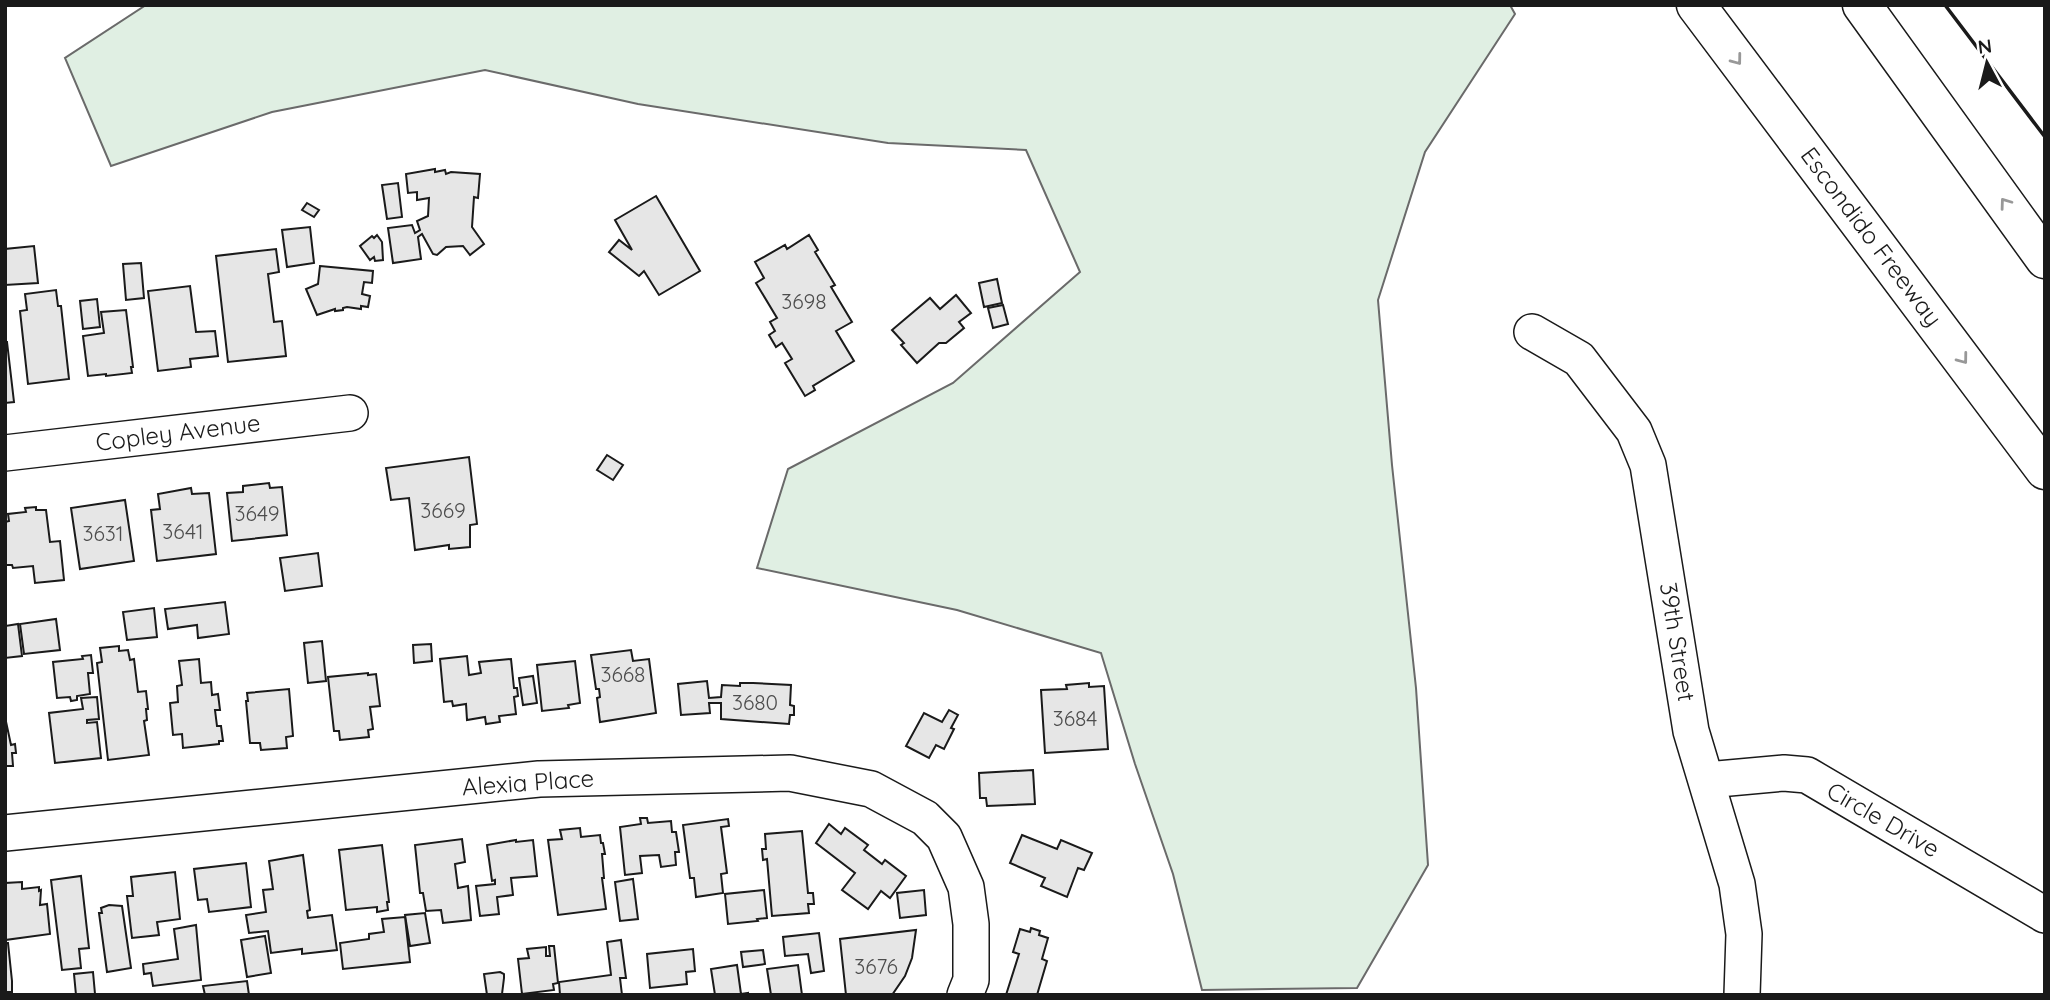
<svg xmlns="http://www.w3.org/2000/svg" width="2050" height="1000" font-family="Quicksand,sans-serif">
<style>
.green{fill:#e0efe3;stroke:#6a6a6a;stroke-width:2}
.building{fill:#e6e6e6;stroke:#1a1a1a;stroke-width:2}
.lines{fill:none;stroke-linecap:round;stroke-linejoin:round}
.minor-casing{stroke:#1a1a1a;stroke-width:38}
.highway-casing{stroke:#1a1a1a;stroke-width:41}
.minor{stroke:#fff;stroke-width:35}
.highway{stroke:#fff;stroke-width:38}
.wall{stroke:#1a1a1a;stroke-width:3.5}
.oneway{stroke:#989898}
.labels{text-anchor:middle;stroke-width:5;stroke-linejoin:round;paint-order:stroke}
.number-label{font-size:21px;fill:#4d4d4d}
.street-label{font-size:24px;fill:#1a1a1a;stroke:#fff}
</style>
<rect width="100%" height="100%" fill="#fff"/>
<path class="green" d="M146,5h1364l5,9 -90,138 -47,148 14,165 24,223 12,177 -71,123 -155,2 -29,-116 -38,-110 -34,-111 -144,-43 -200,-42 31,-99 165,-86 127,-111 -54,-122 -138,-7 -250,-39 -153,-34 -213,42 -161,54 -46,-108z"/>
<g class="building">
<path d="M435,169v3l10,-2 1,4 5,-2 29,2 -2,24 -4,-1 -2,30 12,17 -14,11 -7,-9 -17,1 -9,8 -4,-1 -11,-20 -4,3 3,22 -28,4 -5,-35 24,-3 3,8 5,-3 -3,-9 11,-5 1,-18 -12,2v-8l-9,1 -2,-19z"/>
<path d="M398,183l4,34 -15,2 -5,-34z"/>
<path d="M656,196l44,75 -41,24 -15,-24 -5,5 -30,-24 10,-12 13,10 -17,-30z"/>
<path d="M307,203l12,7 -5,7 -12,-7z"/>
<path d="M310,227l4,36 -27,4 -5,-37z"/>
<path d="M377,235l5,7 1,18 -8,1 -1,-4 -4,3 -10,-14 12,-10 2,2z"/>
<path d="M809,235l9,15 -3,2 20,33 -4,2 21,35 -16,9 18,30 -41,25 2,4 -10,6 -20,-33 7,-4 -10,-16 -6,4 -7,-12 6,-4 -5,-9 7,-4 -21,-35 8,-5 -9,-16 30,-17 2,4z"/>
<path d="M34,246l4,37 -33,2v-36z"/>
<path d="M276,249l3,23 -11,2 6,48 8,-1 4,35 -58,6 -12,-106z"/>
<path d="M141,263l3,35 -18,2 -3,-36z"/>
<path d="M320,266l53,5 -1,12 -8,-1 -2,12 8,2 -2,11 -7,-1v3l-14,-2 -4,1v2l-8,1v-2l-18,6 -11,-26 12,-5z"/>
<path d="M997,279l5,24 -18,4 -5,-24z"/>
<path d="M190,286l6,46 19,-1 3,25 -28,3 1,8 -33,4 -10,-80z"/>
<path d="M56,290l2,16h3l8,73 -41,5 -8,-73 7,-1 -2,-16z"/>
<path d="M956,295l15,18 -12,9 5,6 -18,15h-7l-22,20 -16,-18 3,-2 -12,-13 38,-32 10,11z"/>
<path d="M97,299l3,28 -17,2 -3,-28z"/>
<path d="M1003,305l5,19 -15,4 -5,-20z"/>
<path d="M126,310l7,57h-2l1,6 -26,3v-2l-18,2 -5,-40 21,-3 -3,-21z"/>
<path d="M5,342h2l7,60 -9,1z"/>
<path d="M607,455l16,10 -10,15 -16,-10z"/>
<path d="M469,457l8,67 -7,1v22l-21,2v-4l-34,5 -6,-52 -18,2 -5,-32z"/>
<path d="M269,483l1,5 12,-1 5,48 -55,6 -5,-48 16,-1v-6z"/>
<path d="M191,488l1,6 17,-1 7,61 -59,7 -6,-51 9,-1 -2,-15z"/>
<path d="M125,500l9,61 -54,8 -9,-61z"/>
<path d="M36,507v3h10l4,32 10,-1 4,39 -29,3 -2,-17 -20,2 -1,-3h-7v-43l4,-1 -1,-7 18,-2 -1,-4z"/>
<path d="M318,553l4,33 -37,5 -5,-33z"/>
<path d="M225,602l4,32 -31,4 -1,-13 -29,4 -3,-20z"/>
<path d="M154,608l3,29 -30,3 -4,-28z"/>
<path d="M56,619l4,31 -36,4 -4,-30z"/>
<path d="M18,624l4,32 -17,2v-32z"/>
<path d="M322,641l4,40 -18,2 -4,-40z"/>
<path d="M431,644l1,17 -18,2 -1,-18z"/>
<path d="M119,646v5l9,-1 2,10 4,-1 4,33 8,-1 2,18h-2l1,11 -3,1 5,34 -41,5 -11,-97 5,-1 -2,-14z"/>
<path d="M631,650l2,11 16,-2 7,54 -56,9 -3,-24 3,-1 -1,-8h-3l-5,-34z"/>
<path d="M91,655l2,18h-5l2,21 -13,2v4l-6,1 -1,-4 -13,1 -4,-36 30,-3 -1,-3z"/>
<path d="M467,656l2,19 12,-2 -2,-11 32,-3 3,29h3l1,8 -4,1 2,17 -17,2 1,6 -14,2 -1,-7 -18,3 -1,-16 -13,2 -1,-5 -8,1 -4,-43z"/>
<path d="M199,659l2,24 10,-1 1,13 6,-1 2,16h-5l2,16h4l2,15h-4v3l-36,4 -1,-14 -9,1 -3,-32 8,-1 -1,-16 5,-1 -3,-24z"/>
<path d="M575,661l5,42 -12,2 1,3 -27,3 -5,-46z"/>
<path d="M368,673v2l8,-1 4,32 -10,1 3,22 -5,1 1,7 -29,3 -1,-9h-5l-6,-54z"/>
<path d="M533,676l4,27 -14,2 -4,-27z"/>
<path d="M707,681l2,17 12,-1 1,-12 18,1v-3h13l38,2 -1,20 4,1v9h-4l-1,9 -68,-5v-16h-12l1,10 -29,2 -3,-31z"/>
<path d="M1089,683v4l15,-1 4,63 -63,4 -4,-63 26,-1 -1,-4z"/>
<path d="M289,689l4,47 -7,1 1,11 -26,2 -1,-7h-10l-4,-42h2l-1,-8z"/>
<path d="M97,697l2,22 -12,1v3l10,-1 4,36 -46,5 -6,-50 34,-4 -2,-11z"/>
<path d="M949,710l9,5 -7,13 3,1 -10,20 -8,-4 -7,13 -23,-12 18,-33 18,9z"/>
<path d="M5,717l6,28 4,-1 1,9h-4l1,13h-8z"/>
<path d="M1033,770l2,34 -48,2 -1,-8h-6l-1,-25z"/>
<path d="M640,818h7l1,5 23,-2 1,11h4l3,20h-4l1,13 -15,2 -2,-12 -19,1 2,17 -17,2 -5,-48 21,-3z"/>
<path d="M728,819l1,7 -8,1 6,46 -6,1 2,19 -27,4 -2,-19h-4l-7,-53z"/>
<path d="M829,824l12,10 4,-6 23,17 -4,5 18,14 3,-4 21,16 -16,22 -9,-7 -13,18 -26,-19 13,-17 -39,-30z"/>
<path d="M580,828l1,9 19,-2 1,8h2l2,11h-3l2,24h-2l4,31 -48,6 -10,-75 14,-1 -2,-9z"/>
<path d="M802,831l6,62h5l1,11h-6l1,9 -37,3 -5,-57 -4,1 -1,-11h4l-1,-15z"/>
<path d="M1022,835l35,14 4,-9 31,13 -8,17 -6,-2 -11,29 -26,-11 4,-8 -35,-15z"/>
<path d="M462,839l3,23 -10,2 3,24 10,-2 3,34 -28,3 -2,-13 -15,1 -3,-18h-3l-5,-48z"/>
<path d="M516,840v2l17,-2 4,36 -26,2 2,17 -16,2 2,17 -19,2 -4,-30 19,-2v-4l-3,1 -5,-36z"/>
<path d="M382,845l7,57h-2l1,8 -11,2v-5l-31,3 -7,-60z"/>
<path d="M303,855l7,55 -3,1 1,7 24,-3 5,35 -35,4v-5l-31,4 -3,-22 -19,2 -3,-18 20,-3 -3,-22 10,-1 -4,-28z"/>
<path d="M246,863l5,44 -42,5 -2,-13 -9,1 -4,-31z"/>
<path d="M175,872l5,47 -23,3 2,13 -27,3 -5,-42h6l-2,-19z"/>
<path d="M81,876l8,72 -10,1 2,19 -19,2 -11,-90z"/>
<path d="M633,879l5,40 -18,2 -5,-39z"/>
<path d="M22,882v7l17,-2v4l2,-1 -1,15 7,-1 3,30 -45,6v-57z"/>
<path d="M764,890l3,28 -10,1 1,2 -30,3 -3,-30z"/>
<path d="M924,890l2,25 -26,3 -3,-25z"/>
<path d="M109,905l13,1 9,62 -24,4 -8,-59h3l-1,-5z"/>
<path d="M425,913l5,30 -20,3 -5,-31z"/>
<path d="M405,917l5,45 -67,7 -3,-26 29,-4v-5l15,-2 -2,-13z"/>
<path d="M196,925l5,55 -48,6 -2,-13 -7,1 -1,-10 35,-5 -4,-30z"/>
<path d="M1031,928l9,3 -1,4 9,3 -6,21 5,2 -10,34h-31l13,-41 -6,-2 7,-23 10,3z"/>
<path d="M916,930l-4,28 -7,18 -13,19h-46l-6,-56z"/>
<path d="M819,933l5,38 -13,2 -3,-19 -23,2 -2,-19z"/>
<path d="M265,936l6,37 -24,4 -6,-37z"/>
<path d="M621,940l5,38h-6l2,17h-62l-1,-13 52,-7 -4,-33z"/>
<path d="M5,943h3l4,38v11h-7z"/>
<path d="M549,946h5l4,37 -5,1 1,6 -32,4 -4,-35 11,-1 -2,-9 19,-2v9h4z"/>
<path d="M693,949l2,22 -9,1 1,12 -37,4 -3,-34z"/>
<path d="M763,950l2,14 -22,3 -2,-15z"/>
<path d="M737,965l4,29 7,-1v2h-33l-4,-26z"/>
<path d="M798,965l4,30h-31l-4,-26z"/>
<path d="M93,972l2,22 -19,1 -2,-21z"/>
<path d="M500,972l4,2v4l-2,16 -15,1 -3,-21z"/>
<path d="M247,981l2,14h-44l-2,-9z"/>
</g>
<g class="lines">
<g class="minor-casing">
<g id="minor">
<path d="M1532,332l47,27 55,72 14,34 43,266 46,153 7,50 -2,61"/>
<path d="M5,453l345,-40"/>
<path d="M1707,780l77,-7 23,2 238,140"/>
<path d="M5,833l534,-54 251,-6 81,16 54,29 19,19 22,50 5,37v56l-6,15"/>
</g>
</g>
<g class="highway-casing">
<g id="highway">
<path d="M1696,5l349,465"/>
<path d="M1862,5l183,254"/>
</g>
</g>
<use href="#minor" class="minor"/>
<use href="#highway" class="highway"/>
<path class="wall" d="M1945,5l100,132"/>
</g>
<defs><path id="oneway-chevron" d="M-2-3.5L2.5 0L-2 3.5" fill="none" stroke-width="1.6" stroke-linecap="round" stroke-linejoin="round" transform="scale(1.75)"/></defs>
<g class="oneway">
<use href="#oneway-chevron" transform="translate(1737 60) rotate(53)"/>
<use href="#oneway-chevron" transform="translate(2005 203) rotate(-126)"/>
<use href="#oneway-chevron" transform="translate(1963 359) rotate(53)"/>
</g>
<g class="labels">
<g class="number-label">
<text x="804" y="309">3698</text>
<text x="443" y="518">3669</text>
<text x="257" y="521">3649</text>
<text x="183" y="539">3641</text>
<text x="103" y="541">3631</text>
<text x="623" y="682">3668</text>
<text x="755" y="710">3680</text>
<text x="1075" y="726">3684</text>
<text x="876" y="974">3676</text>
</g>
<g class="street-label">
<text transform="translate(1871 237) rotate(53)" y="8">Escondido Freeway</text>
<text transform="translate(178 433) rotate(-7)" y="8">Copley Avenue</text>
<text transform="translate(1677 642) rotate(81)" y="8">39th Street</text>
<text transform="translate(528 783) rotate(-4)" y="8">Alexia Place</text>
<text transform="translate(1883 820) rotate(30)" y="8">Circle Drive</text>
</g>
</g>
<rect width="2050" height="1000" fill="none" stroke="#1a1a1a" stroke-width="14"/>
<g transform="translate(1987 63) rotate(353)" stroke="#ffffff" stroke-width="5" paint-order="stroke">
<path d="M0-5L12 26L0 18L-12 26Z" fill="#1a1a1a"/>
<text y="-10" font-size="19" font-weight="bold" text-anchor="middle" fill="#1a1a1a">N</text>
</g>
</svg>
